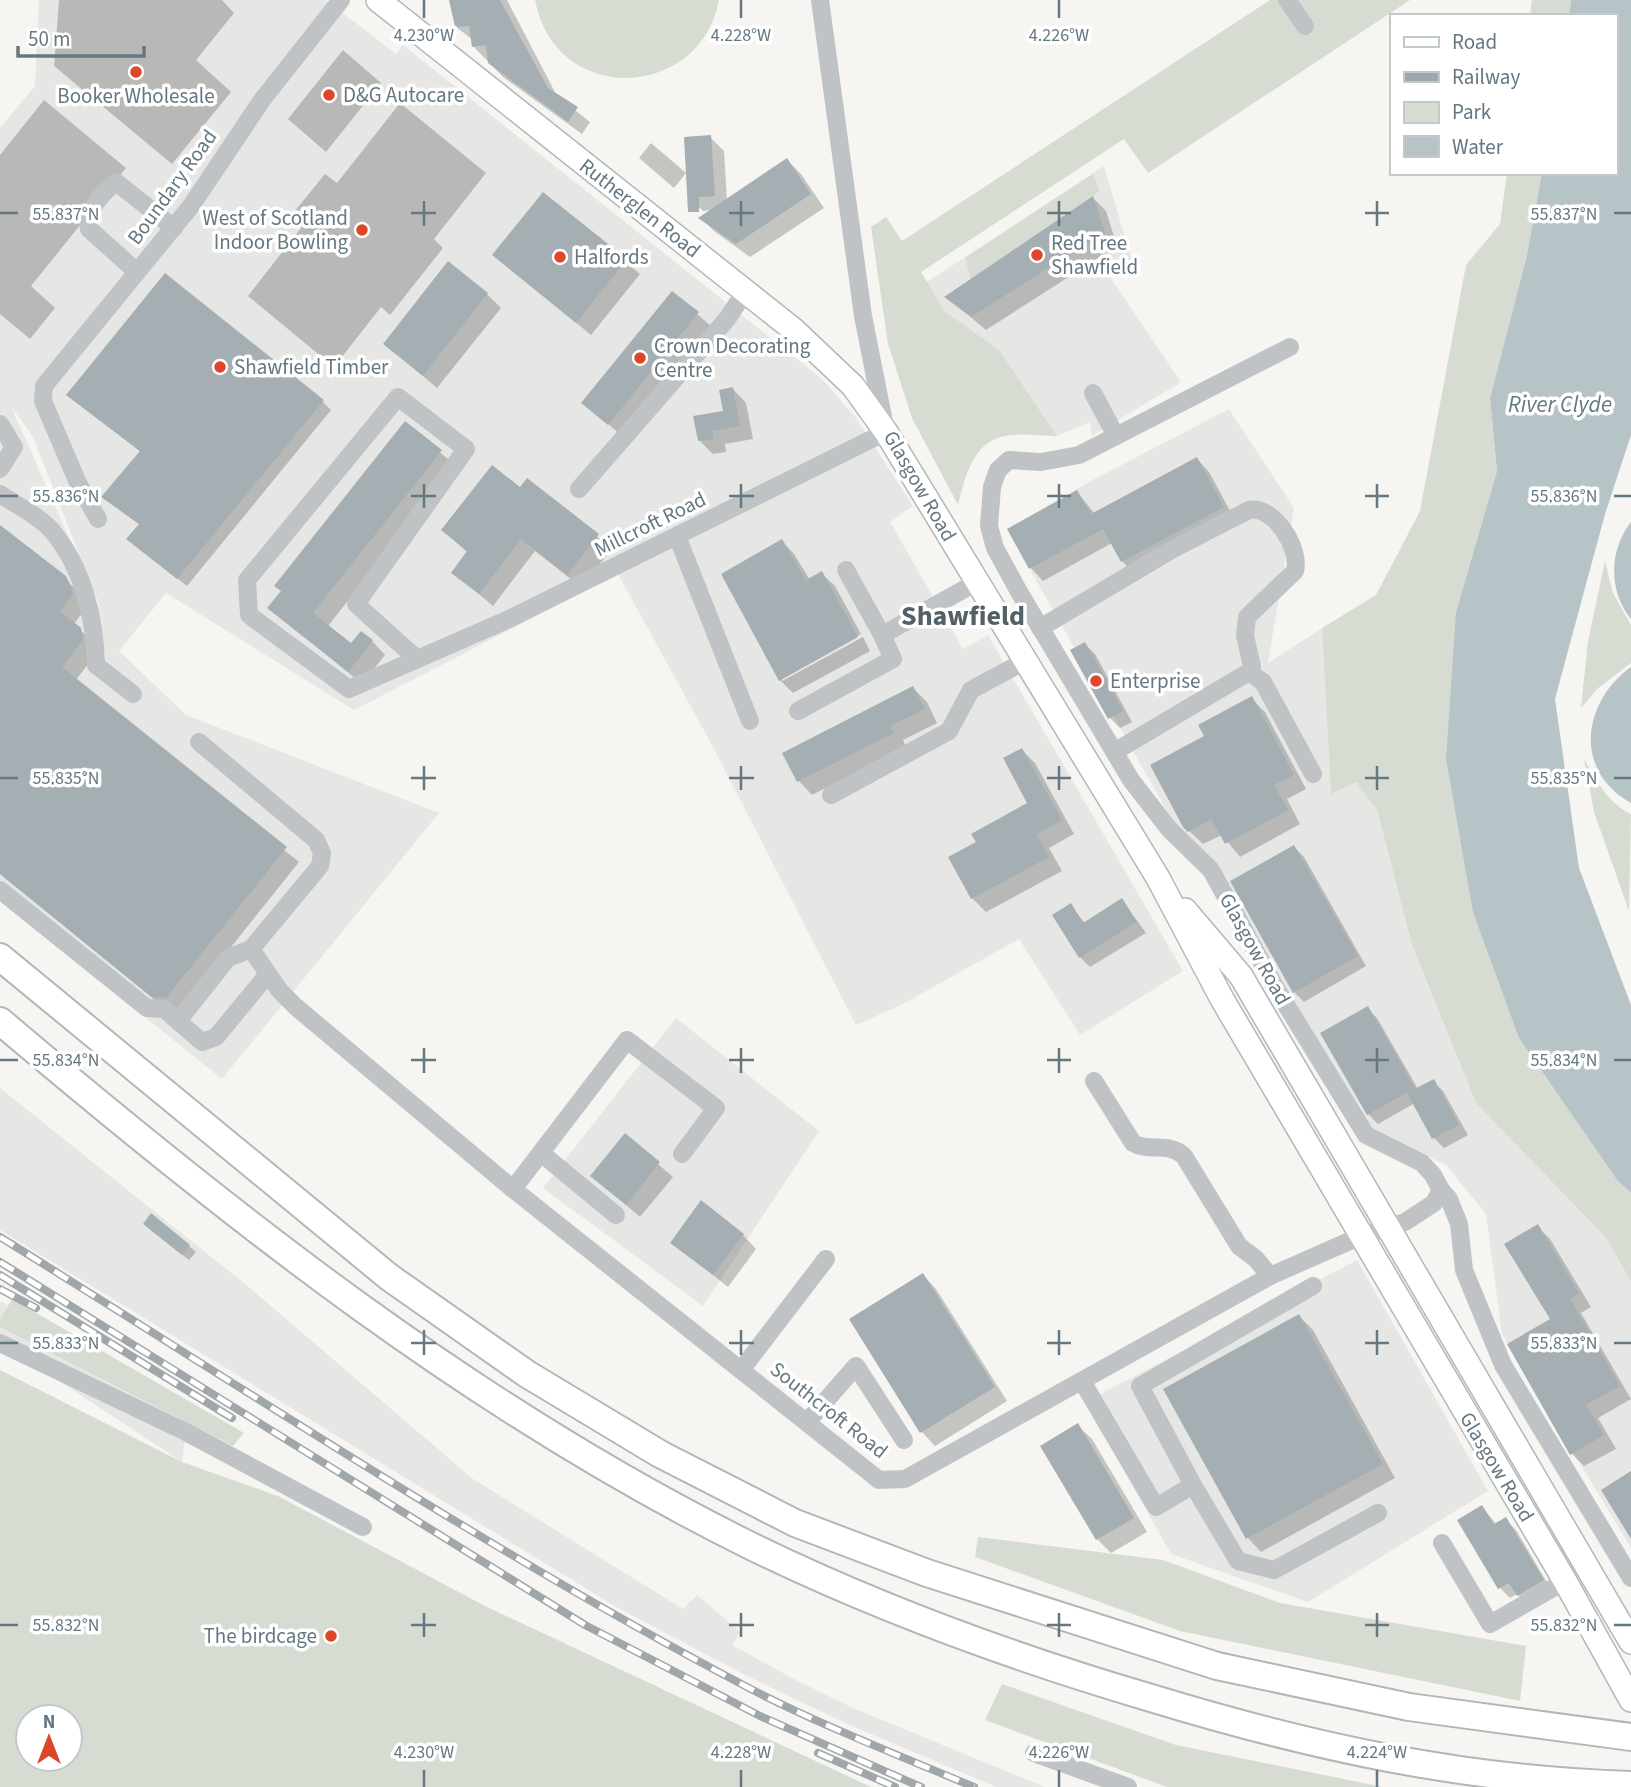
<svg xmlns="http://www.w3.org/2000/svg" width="1631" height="1787" font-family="'Source Sans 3',sans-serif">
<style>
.built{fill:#e6e7e5;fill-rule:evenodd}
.green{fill:#d7dcd3;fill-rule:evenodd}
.water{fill:#b7c4c7}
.shadow{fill:#0003}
.building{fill:#a5afb3}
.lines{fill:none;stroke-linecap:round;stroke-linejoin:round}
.major-casing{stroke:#b2b7ba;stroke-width:26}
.highway-casing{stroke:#b2b6b9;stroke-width:30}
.minor{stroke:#bfc3c6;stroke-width:18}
.major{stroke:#fff;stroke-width:23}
.highway{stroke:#fff;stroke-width:26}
.rail-casing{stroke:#a0a7ab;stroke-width:8}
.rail{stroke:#fff;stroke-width:5;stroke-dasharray:16;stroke-linecap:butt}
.ticks{fill:none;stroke:#657882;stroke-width:2.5}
.poi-dot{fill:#de4529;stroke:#fff;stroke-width:2.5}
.labels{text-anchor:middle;stroke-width:7;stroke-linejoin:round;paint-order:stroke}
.poi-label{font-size:21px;fill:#657882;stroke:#fff;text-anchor:start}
.street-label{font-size:21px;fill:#657882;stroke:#fff}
.water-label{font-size:23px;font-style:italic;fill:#61797f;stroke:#fff}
.district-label{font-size:28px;font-weight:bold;fill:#536068;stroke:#fff}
.ticks-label{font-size:18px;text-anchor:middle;fill:#657882;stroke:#fff;stroke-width:7;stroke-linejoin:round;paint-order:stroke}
</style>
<rect width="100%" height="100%" fill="#f6f5f2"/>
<g class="built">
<path d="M39,0h287l70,54 7,-9 419,334 34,39 57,88 -23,16 73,127 25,-14 195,336 -103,64 -61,-96 -116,65 -47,21 -143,-278 -95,-173 -264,136 -188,-117 -47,58 67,64 253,98 -217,266 -222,-178v-773l35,-42zM11,406l22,31 73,185z"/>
<path d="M1104,166l28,95 -22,16 71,105 -89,54 -2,-14 -33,14 -57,-85 -55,-40 -18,-29z"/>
<path d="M1229,409l65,99 -26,155 54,-35 9,165 25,-11 21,28 35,135 64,158 131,136 24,43v266l-129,-214 -16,-120 -40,-49 -75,-36 -159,-239 -205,-361 82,-47z"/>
<path d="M676,1018l143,113 -116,175 -160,-118z"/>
<path d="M0,1088l244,195 229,196 210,130 14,-14 43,37 -8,13 60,33 61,30 192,79h-49l-151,-64 -100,-48 -127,-67 -618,-378z"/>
<path d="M1357,1260l131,231 -180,111 -137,-48 -86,-152z"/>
<path d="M0,1301l196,111 -10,20 -4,30 -133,-88 -49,-21z"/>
</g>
<g class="green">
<path d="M535,0h184c-19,101 -164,107 -184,0z"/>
<path d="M1270,0h140l-262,173 -24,-34 -203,133 24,39 55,40 57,85c-17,0 -40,-4 -56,1 -29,7 -37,44 -43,68l-46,-87 -24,-74 -17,-117 15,-10 16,24z"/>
<path d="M1532,0h39l-2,16h-39z"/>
<path d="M1507,173h35l-15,82 -37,143 7,73 -41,141 162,569 13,12v89l-24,-43 -131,-136 -64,-158 -35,-135 -21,-28 -25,12 -9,-166 54,-33 44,-84 46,-246 34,-41z"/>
<path d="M1093,174l7,17 -129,88 -6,-21z"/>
<path d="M1605,561l8,32 18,32v38l-34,26 -16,19 7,-67z"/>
<path d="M1584,759c12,20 24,45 47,55l-2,97 -35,-99z"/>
<path d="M12,1299l232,134 -11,13 -233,-119v-7z"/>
<path d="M0,1370l182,92 96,34 207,110 386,181h-871zM28,1717h42v42h-42z"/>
<path d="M978,1537l185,23 117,43 246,43 -6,55 -340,-70 -205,-74z"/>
<path d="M1002,1684l174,61 207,42h-216l-182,-67z"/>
</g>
<g class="water">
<path d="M1571,0h60v435l-26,79 -50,185 24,169 52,137v188l-13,-12 -99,-143 -46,-126 -27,-153 10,-147 41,-141 -7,-73 37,-143 15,-82h73v-157h-46z"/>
<path d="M1631,522v97c-23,-28 -22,-69 0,-97z"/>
<path d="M1631,667v136c-58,-32 -49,-101 0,-136z"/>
</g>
<g class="shadow">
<path d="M59,0h163l12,13 -38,47 35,32 -59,72 -118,-98z"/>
<path d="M453,0h54l50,96 33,26 -8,12 -79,-57 -29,-30 -1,-7 -17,-13z"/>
<path d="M343,50l38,33 -55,69 -38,-33z"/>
<path d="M44,100l82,68 -95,118 24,22 -25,31 -30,-25v-159z"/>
<path d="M400,103l86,70 -52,66 9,9 -53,67 -9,-8 -47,60 -86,-71 53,-68 -11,-11 35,-43 12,9z"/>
<path d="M710,137l14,14 3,50 60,-41 14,14 23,34 -74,49 -36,-26 -13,-13 11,-8 -9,1 -14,-14z"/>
<path d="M651,143l35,30 -12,15 -35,-30z"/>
<path d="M543,194l97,80 -49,61 -97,-80z"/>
<path d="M1093,198l13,13 11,35 -131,84 -39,-33z"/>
<path d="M673,293l39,34 -89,110 -39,-34z"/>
<path d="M487,294l14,14 -64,80 -52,-44z"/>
<path d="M733,389l13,14 7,36 -28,5 1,8 -13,2 -14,-14 26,-27z"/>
<path d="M322,401l9,9 -144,176 -50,-39 3,-22 -36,-28 37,-45 -64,-49z"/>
<path d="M405,423l50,42 -127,161 23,20 21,-5 13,14 -23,29 -92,-76z"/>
<path d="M1197,459l12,13 26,48 -101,54 -12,-13 -10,-18 -69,38 -12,-13 -22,-39 68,-37 18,22z"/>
<path d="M528,480l84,69 -31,38 -46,-36 -42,55 -40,-34 15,-19 -25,-23 78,-41z"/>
<path d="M0,527l80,65 6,16 -12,16 20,19 2,11 -21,27 224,181 -119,149 -13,-1 -167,-136z"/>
<path d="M782,541l12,13 16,26 12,-6 13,12 26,48 -79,43v4l81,-44 7,14 -77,42 -13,-13z"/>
<path d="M1085,644l10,10 37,68 -12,6 -10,-10 -37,-67z"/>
<path d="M913,688l14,14 10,21 -34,17 3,7 -94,48 -13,-14 -14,-27z"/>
<path d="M1251,698l14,14 41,77 -19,10 13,25 -60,33 -18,-22 -19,9 -19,-18 22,-89z"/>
<path d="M1022,750l13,13 39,71 -25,14 13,23 -76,41 -14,-14 -22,-40 28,-15 52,-39z"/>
<path d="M1294,847l10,10 62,109 -62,36 -10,-10z"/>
<path d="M1122,900l24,33 -56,34 -10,-10 -26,-42 16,-10 15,18z"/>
<path d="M1367,1008l10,10 41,71 15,-8 10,10 25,44 -24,13 -10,-10 -19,-35 -37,21 -10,-10z"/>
<path d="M625,1136l48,41 -33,40 -48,-41z"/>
<path d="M1537,1226l13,13 41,68 -10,6 50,86 -33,19 18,31 -32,17 -12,-12z"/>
<path d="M151,1230l38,16 7,6 -7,8z"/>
<path d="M743,1235l13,14 -28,38 -56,-45z"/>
<path d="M923,1275l13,14 71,112 -72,45 -13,-14 -71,-112z"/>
<path d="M1299,1316l14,14 82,148 -134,74 -13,-14z"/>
<path d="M1078,1426l14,13 55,93 -36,21 -14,-14z"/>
<path d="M1482,1507l15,18 9,-5 10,10 36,61 -24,14 -11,-11 -7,4 -10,-10z"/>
</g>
<g class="building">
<path d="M449,0h51l48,88 30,19 -10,15 -80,-59 -2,-18 -14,2 -3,-21 -14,1z"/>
<path d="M711,135l4,61 -16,1v15h-11l-4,-75z"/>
<path d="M787,158l24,36 -75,50 -38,-26z"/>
<path d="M543,192l84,67 -51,64 -84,-68z"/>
<path d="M1093,196l12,36 -134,85 -27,-20z"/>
<path d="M448,261l40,32 -65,83 -40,-32z"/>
<path d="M165,273l159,127 -147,179 -51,-40 13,-15 -38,-27 39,-46 -74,-56z"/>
<path d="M672,291l27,21 -91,113 -27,-22z"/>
<path d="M733,387l7,39 -28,5 2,8 -16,2 -5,-25 30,-5 -4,-21z"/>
<path d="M405,421l37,29 -129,163 38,30 10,-12 12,9 -25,32 -81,-64 14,-17 -7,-5z"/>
<path d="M1197,457l27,50 -103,55 -18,-33 -74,40 -22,-40 70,-39 14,24z"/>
<path d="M492,465l28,22 7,-9 72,56 -32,41 -46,-36 -42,55 -28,-21 16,-22 -26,-21z"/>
<path d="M0,525l66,51 3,6 4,12 -13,17 21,17 2,12 -21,27 225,180 -121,151 -14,-1 -152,-123z"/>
<path d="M782,539l24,41 16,-9 36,66 -79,44 -58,-107z"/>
<path d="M1085,642l38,69 -15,8 -38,-69z"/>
<path d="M913,686l12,23 -35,17 4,7 -97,49 -15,-29z"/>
<path d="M1252,696l42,79 -20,10 14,25 -63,34 -14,-25 -23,13 -5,-5 -33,-62 54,-29 -6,-11z"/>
<path d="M1022,748l40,72 -25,14 12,23 -78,42 -23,-42 28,-15 -5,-8 56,-31 -24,-45z"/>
<path d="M1294,845l64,111 -65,37 -63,-112z"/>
<path d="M1122,898l15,24 -58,36 -27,-43 19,-12 12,20z"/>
<path d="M1368,1006l47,82 -48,27 -47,-82z"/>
<path d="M1434,1079l25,46 -27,14 -25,-46z"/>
<path d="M625,1133l35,29 -34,43 -36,-29z"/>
<path d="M701,1200l43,34 -31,41 -43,-32z"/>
<path d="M151,1213l39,32 -8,10 -39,-31z"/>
<path d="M1538,1224l41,70 -9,5 50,87 -34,19 18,30 -34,20 -63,-111 43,-25 -46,-75z"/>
<path d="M923,1273l72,114 -75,46 -71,-114z"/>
<path d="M1299,1314l84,150 -137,75 -83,-150z"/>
<path d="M1078,1423l56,95 -38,22 -56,-94z"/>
<path d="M1631,1471v68l-30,-49z"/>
<path d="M1482,1505l12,19 12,-7 38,63 -27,16 -8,-13 -11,6 -41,-69z"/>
</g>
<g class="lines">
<g class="major-casing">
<g id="major">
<path d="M378,0l416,330 59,56 33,46 272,446 64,121 343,582 66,119"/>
<path d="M1185,910l56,66 390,666"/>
</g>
</g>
<g class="highway-casing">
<g id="highway">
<path d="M0,957l389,320 138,97 133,80 135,69 132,50 290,93 192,41 222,30"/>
<path d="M0,1021c234,198 478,391 755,527 128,62 260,110 396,150 161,49 312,82 480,87"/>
</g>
</g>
<g class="minor">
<path d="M1287,0l18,26"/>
<path d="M137,272l-48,-43c-5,-18 14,-36 27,-47l58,46"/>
<path d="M1093,393l23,43"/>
<path d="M0,424l14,23 -14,22"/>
<path d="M579,489l148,-170 18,-27"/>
<path d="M0,494c16,11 41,23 53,38 30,36 42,87 43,133l37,29"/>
<path d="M98,519l-20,-36 -35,-82 1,-15 147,-180 71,-106 79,-100"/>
<path d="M677,536l73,185"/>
<path d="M846,570l36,65"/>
<path d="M1040,628l133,-79 76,-39c25,-5 52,39 46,61l-48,46 -2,19 7,30 -3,6 -135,80"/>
<path d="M417,659l-61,-55 110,-155 -68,-52 -151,183 2,35 100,74 160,-70 377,-187 -23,-116 -43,-316"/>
<path d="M1249,672l14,10 50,92"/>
<path d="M798,711l95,-52 -11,-24 95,-53"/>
<path d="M199,742l117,98 6,13 -2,13 -69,83 29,42 16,16 217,182 366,291 26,-1 365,-203 91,-40 44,-14 29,-19 7,-13 -8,-15 -11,-12 -56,-28 -89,-145 -66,-120 -42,-41 -38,-49 -113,-190 -23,-42 -6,-22 3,-39 6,-17 11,-10 32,2 38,-7 211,-108"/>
<path d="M831,795l118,-64 22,-41 54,-29"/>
<path d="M0,890l147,118 17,1 38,33 14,-5 52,-63"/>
<path d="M178,1021l50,-63 23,-9"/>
<path d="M1094,1081l39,62c17,10 35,-2 51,13l55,90 17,13 14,17"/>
<path d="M541,1153l75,62"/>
<path d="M513,1189l114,-149 89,68 -34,46"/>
<path d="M1441,1190l8,9 10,25 5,46 39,95 128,213"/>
<path d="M0,1343l186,89 177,95"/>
<path d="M741,1370l85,-111"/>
<path d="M1082,1381l74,126 37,-22 -53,-99 173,-100"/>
<path d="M807,1422l49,-56 48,74"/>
<path d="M1193,1485l45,76 36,9 104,-57"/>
<path d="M1442,1543l48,81 75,-43"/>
<path d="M1034,1753l94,34"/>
</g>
<use href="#major" class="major"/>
<use href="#highway" class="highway"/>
<g class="rail-casing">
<g id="rail">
<path d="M0,1237c247,153 490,315 747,450 73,38 151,68 227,100"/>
<path d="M0,1262l585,363 175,91 161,71"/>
<path d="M0,1275l232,143"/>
<path d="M0,1289l36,19"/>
<path d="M818,1753l77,34"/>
</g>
</g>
<use href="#rail" class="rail"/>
</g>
<path class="ticks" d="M424,0v18M741,0v18M1059,0v18M424,201v25M741,201v25M1059,201v25M1377,201v25M0,213h18M411,213h25M729,213h25M1047,213h24M1365,213h24M1614,213h17M424,484v24M741,484v24M1059,484v24M1377,484v24M0,496h18M411,496h25M729,496h25M1047,496h24M1365,496h24M1614,496h17M424,766v24M741,766v24M1059,766v24M1377,766v24M0,778h18M411,778h25M729,778h25M1047,778h24M1365,778h24M1614,778h17M424,1048v25M741,1048v25M1059,1048v25M1377,1048v25M0,1060h18M411,1060h25M729,1060h25M1047,1060h24M1365,1060h24M1614,1060h17M424,1330v25M741,1330v25M1059,1330v25M1377,1330v25M0,1343h18M411,1343h25M729,1343h25M1047,1343h24M1365,1343h24M1614,1343h17M424,1613v24M741,1613v24M1059,1613v24M1377,1613v24M0,1625h18M411,1625h25M729,1625h25M1047,1625h24M1365,1625h24M1614,1625h17M424,1770v17M741,1770v17M1059,1770v17M1377,1770v17"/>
<g class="poi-dot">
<circle cx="136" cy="72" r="7"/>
<circle cx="329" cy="95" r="7"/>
<circle cx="362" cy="230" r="7"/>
<circle cx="1037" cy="255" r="7"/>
<circle cx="560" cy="257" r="7"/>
<circle cx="640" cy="358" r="7"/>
<circle cx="220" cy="367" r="7"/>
<circle cx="1096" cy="681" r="7"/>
<circle cx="331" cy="1636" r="7"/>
</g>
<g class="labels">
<g class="poi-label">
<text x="343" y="102">D&amp;G Autocare</text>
<text x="136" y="103" text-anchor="middle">Booker Wholesale</text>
<text x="348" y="225" text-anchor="end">West of Scotland<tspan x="348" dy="24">Indoor Bowling</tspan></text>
<text x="1051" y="250">Red Tree<tspan x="1051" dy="24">Shawfield</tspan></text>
<text x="574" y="264">Halfords</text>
<text x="654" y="353">Crown Decorating<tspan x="654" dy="24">Centre</tspan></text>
<text x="234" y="374">Shawfield Timber</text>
<text x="1110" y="688">Enterprise</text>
<text x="317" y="1643" text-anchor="end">The birdcage</text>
</g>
<g class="street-label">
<text transform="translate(172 187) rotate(-54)" y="7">Boundary Road</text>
<text transform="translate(640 208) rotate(38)" y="7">Rutherglen Road</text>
<text transform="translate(920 486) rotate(60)" y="7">Glasgow Road</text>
<text transform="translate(650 524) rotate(-26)" y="7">Millcroft Road</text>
<text transform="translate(1255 949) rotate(61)" y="7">Glasgow Road</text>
<text transform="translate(829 1410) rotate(38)" y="7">Southcroft Road</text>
<text transform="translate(1497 1467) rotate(59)" y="7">Glasgow Road</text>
</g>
<g class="water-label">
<text x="1560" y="412">River Clyde</text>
</g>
<g class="district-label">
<text x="963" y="625">Shawfield</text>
</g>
</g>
<g class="ticks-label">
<text x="424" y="41">4.230°W</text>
<text x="741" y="41">4.228°W</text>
<text x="1059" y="41">4.226°W</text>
<text x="66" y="220">55.837°N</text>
<text x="1564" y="220">55.837°N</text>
<text x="66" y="502">55.836°N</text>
<text x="1564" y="502">55.836°N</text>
<text x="66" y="784">55.835°N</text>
<text x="1564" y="784">55.835°N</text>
<text x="66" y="1066">55.834°N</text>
<text x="1564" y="1066">55.834°N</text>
<text x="66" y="1349">55.833°N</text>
<text x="1564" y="1349">55.833°N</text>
<text x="66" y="1631">55.832°N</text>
<text x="1564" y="1631">55.832°N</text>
<text x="424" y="1758">4.230°W</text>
<text x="741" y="1758">4.228°W</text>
<text x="1059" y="1758">4.226°W</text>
<text x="1377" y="1758">4.224°W</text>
</g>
<rect x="1390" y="14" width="228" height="161" fill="#ffffff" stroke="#c1c9cd" stroke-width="2"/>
<rect x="1404" y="37" width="35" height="10" fill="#ffffff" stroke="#c1c9cd" stroke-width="2"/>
<text x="1452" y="49" font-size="21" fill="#657882">Road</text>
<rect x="1404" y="72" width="35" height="10" fill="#a0a7ab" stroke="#c1c9cd" stroke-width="2"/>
<text x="1452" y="84" font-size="21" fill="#657882">Railway</text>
<rect x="1404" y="102" width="35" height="21" fill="#d7dcd3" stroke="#c1c9cd" stroke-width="2"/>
<text x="1452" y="119" font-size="21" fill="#657882">Park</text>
<rect x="1404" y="136" width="35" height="21" fill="#b7c4c7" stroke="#c1c9cd" stroke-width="2"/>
<text x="1452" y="154" font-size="21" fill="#657882">Water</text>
<g transform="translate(49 1738)"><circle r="33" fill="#ffffff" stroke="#c1c9cd" stroke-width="2"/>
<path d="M0-5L12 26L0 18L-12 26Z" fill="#de4529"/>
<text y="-10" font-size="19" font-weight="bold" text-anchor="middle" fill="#657882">N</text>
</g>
<path d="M18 46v10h126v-10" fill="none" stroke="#657882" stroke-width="3.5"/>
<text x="28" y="46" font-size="21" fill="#657882" stroke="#ffffff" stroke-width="5" paint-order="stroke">50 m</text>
</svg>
